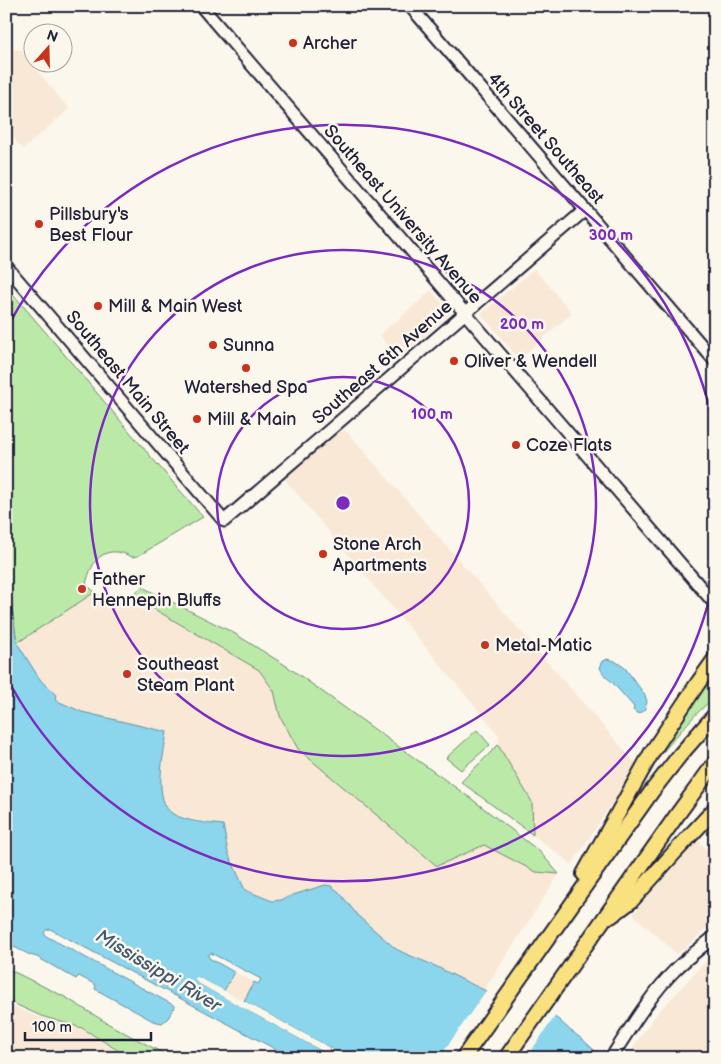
<svg xmlns="http://www.w3.org/2000/svg" width="721" height="1064" font-family="'Balsamiq Sans',sans-serif">
<style>
.built{fill:#f8e8d5}
.green{fill:#bbeaa8;stroke:#6e8672}
.water{fill:#8bd6ec;stroke:#618ea5}
.pier{fill:#fbf7ec}
.lines{fill:none;stroke-linecap:round;stroke-linejoin:round}
.secondary-casing{stroke:#22223b;stroke-width:15}
.highway-casing{stroke:#22223b;stroke-width:18}
.secondary{stroke:#fbf7ec;stroke-width:11}
.highway{stroke:#fae180;stroke-width:14}
.rail{stroke:#22223b;stroke-width:2.5;stroke-dasharray:8 4;stroke-linecap:butt}
.ring{fill:none;stroke:#7b2cbf;stroke-width:2.5}
.poi-dot{fill:#c8321e;stroke:#fbf7ec;stroke-width:2}
.labels{text-anchor:middle;stroke-width:5;stroke-linejoin:round;paint-order:stroke}
.poi-label{font-size:18px;fill:#22223b;stroke:#fbf7ec;text-anchor:start}
.street-label{font-size:18px;fill:#22223b;stroke:#fbf7ec}
.water-label{font-size:19px;font-style:italic;fill:#425870;stroke:#fbf7ec}
.centre{fill:#7b2cbf;stroke:#fbf7ec;stroke-width:2.5}
.ring-label{font-size:15px;text-anchor:middle;font-weight:bold;fill:#7b2cbf;stroke:#fbf7ec;stroke-width:5;stroke-linejoin:round;paint-order:stroke}
</style>
<rect width="100%" height="100%" fill="#fbf7ec"/>
<filter id="ink" filterUnits="userSpaceOnUse"><feTurbulence type="fractalNoise" baseFrequency=".02" numOctaves="2"/><feDisplacementMap in="SourceGraphic" scale="10" xChannelSelector="R" yChannelSelector="G"/><feConvolveMatrix kernelMatrix="1 2 1 2 8 2 1 2 1" color-interpolation-filters="sRGB"/></filter>
<g filter="url(#ink)">
<g class="built">
<path d="M12,50h10l10,11 1,5 36,43 -46,40 -17,-19v-75z"/>
<path d="M534,269l38,44 -53,46 -38,-45z"/>
<path d="M431,291l20,22 -52,45 -19,-23z"/>
<path d="M344,431l3,1 290,333 -65,99 -39,-29 -1,-33 -34,-57 1,-10 -215,-257 56,-46z"/>
<path d="M95,592l17,7 30,3 117,68 277,202 23,2 -75,116 -17,-8 -34,-17 -27,-11 -10,-5 -38,-33 -13,-17 -37,-8 -15,4 -12,5 -9,1 -27,-11 -17,-37 -5,-28 -38,-7 -14,-5 -8,-12 -2,-6v-9l2,-23 -81,-51 -27,-12 1,-5 -10,-9 -7,-8 -22,-35z"/>
<path d="M698,840l17,20v60l-24,23 -14,11 -44,-40z"/>
<path d="M715,954v104h-87l8,-16 20,-27 45,-49z"/>
<path d="M225,967l29,15 -10,19 -29,-15z"/>
<path d="M6,1003l29,13 49,14 42,28h-120z"/>
</g>
<g class="green">
<path d="M6,286c66,76 130,155 197,231l-65,39 -6,1c-26,-14 -41,2 -46,28l9,7 -78,51 -9,-66 -2,-2z"/>
<path d="M142,587l90,45 56,35 185,133 66,51 20,23 -23,-2 -52,-27 -47,21 -139,-117 -18,-33 -6,-25 -15,-21 -117,-68 -6,-10z"/>
<path d="M715,668v29c-20,16 -36,36 -52,55l-4,-4z"/>
<path d="M477,730l13,15 -29,25 -15,-12z"/>
<path d="M498,745l34,57 1,33 -72,-53z"/>
<path d="M6,968l59,29 47,29 60,32h-42l-48,-30 -41,-12 -35,-16z"/>
</g>
<g class="water">
<path d="M6,575l1,2 10,66 22,35 7,8 10,9 -1,5 27,12 85,20c-3,21 -15,69 6,82 15,8 34,9 50,11l5,28 17,37 27,11 9,-1 12,-5 32,-10 6,1 8,6 19,24 38,33 10,5 27,11 34,17 17,8 63,22 12,8 12,11 11,8 21,19h-254l-105,-57 10,-19 4,2 3,-5 -50,-26 -3,2 1,3 25,14 -10,19 -26,-14 -2,5 139,76h-43l-242,-129 -4,1 -2,3 2,3 129,70 -7,12 -6,5 -9,-2 -58,-32 1,-4 -17,-9 -3,3 -39,-22 -7,-2 -24,-12z"/>
<path d="M607,659l8,2 10,7 20,27 2,7 -3,9 -6,3 -5,-4 1,-3 -22,-25 -7,-6 -5,-8 2,-6z"/>
</g>
<g class="pier">
<path d="M198,977l29,15 -3,1 -26,-13 15,9 124,67 1,2h-3l-123,-67 -16,-9 -1,-4z"/>
<path d="M488,988l59,22 9,5 -30,43h-87z"/>
<path d="M242,1000l2,1 105,57h-5l-101,-55z"/>
</g>
<g class="lines">
<g class="secondary-casing">
<g id="secondary">
<path d="M201,6l514,598"/>
<path d="M410,6l305,355"/>
<path d="M6,266l218,255 361,-311"/>
<path d="M611,1058c20,-31 39,-63 65,-89 12,-12 26,-22 39,-33"/>
</g>
</g>
<g class="highway-casing">
<g id="highway">
<path d="M584,874l68,-122 46,-69 17,-24"/>
<path d="M611,916l20,-15 42,-47 42,-45"/>
<path d="M463,1058l189,-267 28,-36 35,-40"/>
<path d="M506,1058l171,-243 38,-52"/>
</g>
</g>
<use href="#secondary" class="secondary"/>
<use href="#highway" class="highway"/>
<path class="rail" d="M713,983l2,2"/>
</g>
</g>
<g class="ring">
<circle cx="343" cy="503" r="126"/>
<circle cx="343" cy="503" r="253"/>
<path d="M714 579A379 379 0 0 1 7 678M7 328A379 379 0 0 1 714 427"/>
</g>
<g class="poi-dot">
<circle cx="293" cy="43" r="5"/>
<circle cx="39" cy="224" r="5"/>
<circle cx="98" cy="306" r="5"/>
<circle cx="213" cy="345" r="5"/>
<circle cx="454" cy="361" r="5"/>
<circle cx="246" cy="368" r="5"/>
<circle cx="197" cy="419" r="5"/>
<circle cx="516" cy="445" r="5"/>
<circle cx="323" cy="554" r="5"/>
<circle cx="82" cy="589" r="5"/>
<circle cx="485" cy="645" r="5"/>
<circle cx="127" cy="674" r="5"/>
</g>
<g class="labels">
<g class="poi-label">
<text x="303" y="49">Archer</text>
<text x="49" y="220">Pillsbury's<tspan x="49" dy="21">Best Flour</tspan></text>
<text x="108" y="312">Mill &amp; Main West</text>
<text x="223" y="351">Sunna</text>
<text x="464" y="367">Oliver &amp; Wendell</text>
<text x="246" y="393" text-anchor="middle">Watershed Spa</text>
<text x="207" y="425">Mill &amp; Main</text>
<text x="526" y="451">Coze Flats</text>
<text x="333" y="550">Stone Arch<tspan x="333" dy="21">Apartments</tspan></text>
<text x="92" y="585">Father<tspan x="92" dy="21">Hennepin Bluffs</tspan></text>
<text x="495" y="651">Metal-Matic</text>
<text x="137" y="670">Southeast<tspan x="137" dy="21">Steam Plant</tspan></text>
</g>
<g class="street-label">
<text transform="translate(546 138) rotate(49)" y="6">4th Street Southeast</text>
<text transform="translate(403 214) rotate(49)" y="6">Southeast University Avenue</text>
<text transform="translate(382 362) rotate(-41)" y="6">Southeast 6th Avenue</text>
<text transform="translate(128 382) rotate(50)" y="6">Southeast Main Street</text>
</g>
<g class="water-label">
<text transform="translate(159 970) rotate(31)" y="7">Mississippi River</text>
</g>
</g>
<circle cx="343" cy="503" r="8" class="centre"/>
<g class="ring-label">
<text x="611" y="240">300 m</text>
<text x="522" y="329">200 m</text>
<text x="432" y="419">100 m</text>
</g>
<rect width="721" height="1064" fill="none" stroke="#fbf7ec" stroke-width="25"/>
<rect x="12" y="12" width="696" height="1039" fill="none" stroke="#22223b" stroke-width="2" filter="url(#ink)"/>
<g transform="translate(48 48) rotate(20)"><circle r="24" fill="#fbf7ec" stroke="#a4a2a5"/>
<path d="M0-4L9 19L0 12L-9 19Z" fill="#c8321e"/>
<text y="-8" font-size="14" font-weight="bold" text-anchor="middle" fill="#22223b">N</text>
</g>
<path d="M25 1032v8h126v-8" fill="none" stroke="#22223b" stroke-width="2.5"/>
<text x="32" y="1032" font-size="15" fill="#22223b" stroke="#fbf7ec" stroke-width="4" paint-order="stroke">100 m</text>
</svg>
